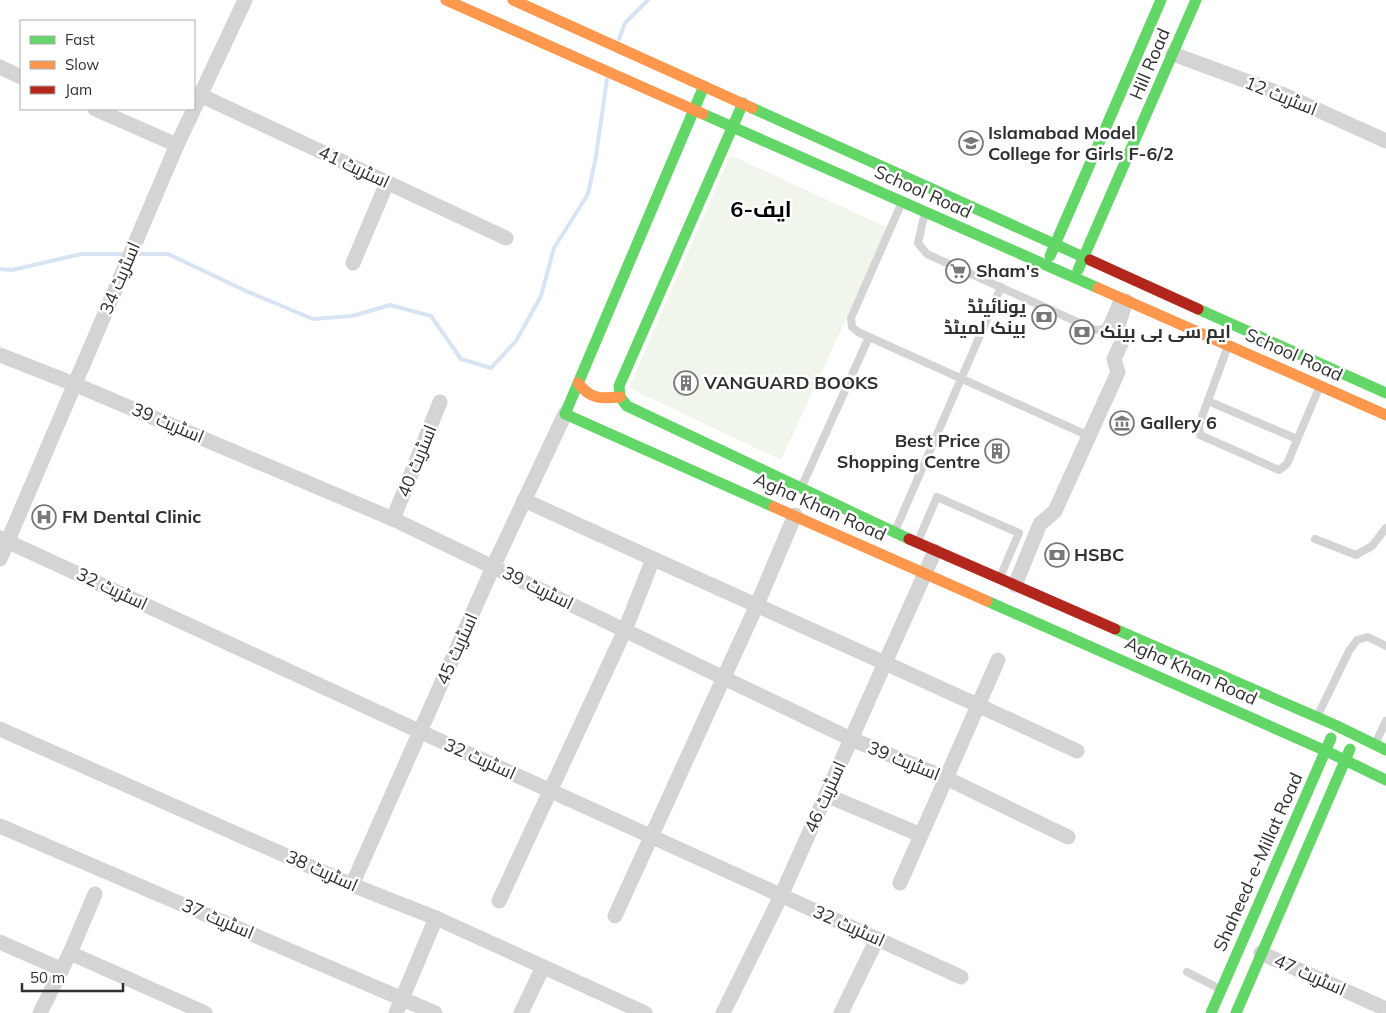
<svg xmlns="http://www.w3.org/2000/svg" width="1386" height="1013" font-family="Mulish,Cairo,sans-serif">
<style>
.green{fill:#f0f6ec}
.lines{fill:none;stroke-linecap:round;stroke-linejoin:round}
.stream{stroke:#d8e4f4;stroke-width:4}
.lane{stroke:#d4d4d4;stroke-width:8}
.street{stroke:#d4d4d4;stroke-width:15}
.fast{stroke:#63d668;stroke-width:11}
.slow{stroke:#ff974d;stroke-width:11}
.jam{stroke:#b3261e;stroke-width:11}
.labels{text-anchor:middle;stroke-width:5;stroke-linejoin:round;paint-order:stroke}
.street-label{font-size:18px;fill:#303030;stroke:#fff}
.poi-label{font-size:18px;font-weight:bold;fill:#303030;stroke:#fff;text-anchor:start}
.district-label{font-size:22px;font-weight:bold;fill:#000;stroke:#fff}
</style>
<rect width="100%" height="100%" fill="#fff"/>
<path class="green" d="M730,155l158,73 -107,232 -152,-72z"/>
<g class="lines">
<g class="stream">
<path d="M619,39l6,-16 23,-23"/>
<path d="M135,254h33l78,37 67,28 39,-3 38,-11 41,11 30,43 30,9 25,-27 25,-45 13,-48 34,-54 8,-38 11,-77"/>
<path d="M0,269l12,1 69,-16h44"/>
</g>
<g class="lane">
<path d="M902,202l-51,116 1,9 6,5 231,104"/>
<path d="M925,212l-7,31 9,11 168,76 10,-1 13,-30"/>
<path d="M1228,346l-29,79 1,10 79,35 8,-6 32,-76"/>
<path d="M1208,401l89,38"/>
<path d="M802,486l67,-149"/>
<path d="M895,531l106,-244"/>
<path d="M1315,539l41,16 16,-9 14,-18"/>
<path d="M918,541l19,-44 82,36 -19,44"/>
<path d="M1317,717l32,-66 8,-11 11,-3 18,9"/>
<path d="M1376,742l10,-21"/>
<path d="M1187,972l33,17"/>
</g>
<g class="street">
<path d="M1173,54l114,42 99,45"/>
<path d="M0,67l21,10"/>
<path d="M202,96l304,142"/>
<path d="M95,109l82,36"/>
<path d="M353,263l34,-80"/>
<path d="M0,355l74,29 319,135 458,220 95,39 122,59"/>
<path d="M524,500c184,85 370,165 553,251"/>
<path d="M393,519l47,-117"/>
<path d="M0,538l421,194 540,245"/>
<path d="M0,559l177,-414 68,-145"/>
<path d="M1015,585l25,-61 15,-13 63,-139 -4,-13 10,-22 -6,-11 8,-25"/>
<path d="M0,729l352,156 84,33 209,95"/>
<path d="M826,795l95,40"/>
<path d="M0,826l435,187"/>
<path d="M900,883l98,-223"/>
<path d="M352,885l141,-318 72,-153"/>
<path d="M499,901l126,-271 28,-71"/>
<path d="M615,916l141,-309 39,-92"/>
<path d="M0,942l61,27"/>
<path d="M70,953l135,60"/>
<path d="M1261,953l125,56"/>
<path d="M40,1013l30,-60 25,-59"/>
<path d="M396,1013l40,-95"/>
<path d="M521,1013l22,-46"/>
<path d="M723,1013l58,-117 154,-345"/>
<path d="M841,1013l36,-74"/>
</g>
<g class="fast">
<path d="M704,86l-139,328 209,93"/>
<path d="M743,103l-124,283 1,11 7,9 282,133"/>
<path d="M752,108l338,152"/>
<path d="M703,114l395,174"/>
<path d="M1050,256l111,-256"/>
<path d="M1078,270l118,-270"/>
<path d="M1198,309l188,84"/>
<path d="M987,601l339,150 60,29"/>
<path d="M1115,629l220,96 51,25"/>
<path d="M1211,1013l120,-275"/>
<path d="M1236,1013l114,-264"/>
</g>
<g class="slow">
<path d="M446,0l257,114"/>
<path d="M513,0l239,108"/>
<path d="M1098,288l288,127"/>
<path d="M578,383c12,16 23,16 42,14"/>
<path d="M774,507l213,94"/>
</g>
<g class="jam">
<path d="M1090,260l108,49"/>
<path d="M909,539l206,90"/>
</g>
</g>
<defs>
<g id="university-ring" transform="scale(1.25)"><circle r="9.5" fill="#fff" stroke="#787878" stroke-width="1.5"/><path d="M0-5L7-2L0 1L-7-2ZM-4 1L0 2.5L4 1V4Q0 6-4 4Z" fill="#787878"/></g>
<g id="supermarket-ring" transform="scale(1.25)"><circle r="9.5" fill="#fff" stroke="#787878" stroke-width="1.5"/><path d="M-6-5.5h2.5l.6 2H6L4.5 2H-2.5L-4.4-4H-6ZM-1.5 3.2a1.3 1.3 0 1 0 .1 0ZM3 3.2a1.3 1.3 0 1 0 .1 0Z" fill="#787878"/></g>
<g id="bank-ring" transform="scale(1.25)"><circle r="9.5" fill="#fff" stroke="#787878" stroke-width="1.5"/><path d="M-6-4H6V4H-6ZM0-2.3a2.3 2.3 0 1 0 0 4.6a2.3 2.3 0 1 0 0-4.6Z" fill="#787878"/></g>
<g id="building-ring" transform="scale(1.25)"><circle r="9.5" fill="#fff" stroke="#787878" stroke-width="1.5"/><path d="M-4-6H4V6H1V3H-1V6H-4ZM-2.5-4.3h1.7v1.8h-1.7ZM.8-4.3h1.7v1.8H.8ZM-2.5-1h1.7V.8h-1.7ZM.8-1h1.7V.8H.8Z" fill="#787878"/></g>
<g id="museum-ring" transform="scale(1.25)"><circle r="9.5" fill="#fff" stroke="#787878" stroke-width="1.5"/><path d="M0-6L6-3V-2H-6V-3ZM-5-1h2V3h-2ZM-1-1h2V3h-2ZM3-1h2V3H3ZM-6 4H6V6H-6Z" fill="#787878"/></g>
<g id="hospital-ring" transform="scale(1.25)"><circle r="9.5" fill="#fff" stroke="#787878" stroke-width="1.5"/><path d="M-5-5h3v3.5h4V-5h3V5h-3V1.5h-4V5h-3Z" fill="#787878"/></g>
</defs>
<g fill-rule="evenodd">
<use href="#university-ring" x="971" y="143"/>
<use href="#supermarket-ring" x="958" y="271"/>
<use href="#bank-ring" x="1044" y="317"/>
<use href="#bank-ring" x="1082" y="332"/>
<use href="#building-ring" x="686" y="383"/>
<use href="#museum-ring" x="1122" y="423"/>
<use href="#building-ring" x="997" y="451"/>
<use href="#hospital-ring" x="44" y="517"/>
<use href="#bank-ring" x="1057" y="555"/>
</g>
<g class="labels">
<g class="street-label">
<text transform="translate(1150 64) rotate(-67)" y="6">Hill Road</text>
<text transform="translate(1281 96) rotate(22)" y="6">اسٹریٹ 12</text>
<text transform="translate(354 167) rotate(25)" y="6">اسٹریٹ 41</text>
<text transform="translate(923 192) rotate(24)" y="6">School Road</text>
<text transform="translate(120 278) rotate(-67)" y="6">اسٹریٹ 34</text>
<text transform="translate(1294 355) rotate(24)" y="6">School Road</text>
<text transform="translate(168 423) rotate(23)" y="6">اسٹریٹ 39</text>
<text transform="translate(417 461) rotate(-68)" y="6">اسٹریٹ 40</text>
<text transform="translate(820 507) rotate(24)" y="6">Agha Khan Road</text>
<text transform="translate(538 588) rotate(26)" y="6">اسٹریٹ 39</text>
<text transform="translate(112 589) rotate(25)" y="6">اسٹریٹ 32</text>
<text transform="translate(457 649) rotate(-66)" y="6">اسٹریٹ 45</text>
<text transform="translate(1191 671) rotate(24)" y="6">Agha Khan Road</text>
<text transform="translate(480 759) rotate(24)" y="6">اسٹریٹ 32</text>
<text transform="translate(904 761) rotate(22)" y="6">اسٹریٹ 39</text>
<text transform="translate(825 797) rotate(-66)" y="6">اسٹریٹ 46</text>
<text transform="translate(1258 862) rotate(-66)" y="6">Shaheed-e-Millat Road</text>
<text transform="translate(322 871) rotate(24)" y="6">اسٹریٹ 38</text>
<text transform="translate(218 919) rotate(23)" y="6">اسٹریٹ 37</text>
<text transform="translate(849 926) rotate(24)" y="6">اسٹریٹ 32</text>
<text transform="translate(1310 975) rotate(24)" y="6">اسٹریٹ 47</text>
</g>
<g class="poi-label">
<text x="988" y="139">Islamabad Model<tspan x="988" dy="21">College for Girls F-6/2</tspan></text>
<text x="976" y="277">Sham's</text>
<text x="1026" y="313" text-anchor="end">یونائیٹڈ<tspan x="1026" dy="21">بینک لمیٹڈ</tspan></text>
<text x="1100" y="338">ایم سی بی بینک</text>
<text x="704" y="389">VANGUARD BOOKS</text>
<text x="1140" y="429">Gallery 6</text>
<text x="980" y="447" text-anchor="end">Best Price<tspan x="980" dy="21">Shopping Centre</tspan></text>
<text x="62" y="523">FM Dental Clinic</text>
<text x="1074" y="561">HSBC</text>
</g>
<g class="district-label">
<text x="761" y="217">ایف-6</text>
</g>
</g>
<rect x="20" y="20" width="175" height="90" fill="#ffffff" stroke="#acacac"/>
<rect x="30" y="36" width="25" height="8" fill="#63d668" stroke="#acacac"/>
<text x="65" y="45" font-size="15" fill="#303030">Fast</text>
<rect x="30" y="61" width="25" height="8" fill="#ff974d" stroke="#acacac"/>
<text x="65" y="70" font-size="15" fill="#303030">Slow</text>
<rect x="30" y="86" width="25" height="8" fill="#b3261e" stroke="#acacac"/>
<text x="65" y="95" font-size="15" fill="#303030">Jam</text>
<path d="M22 983v8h101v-8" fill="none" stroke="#303030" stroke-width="2.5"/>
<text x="30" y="983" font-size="15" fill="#303030" stroke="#ffffff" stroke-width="4" paint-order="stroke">50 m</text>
</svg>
